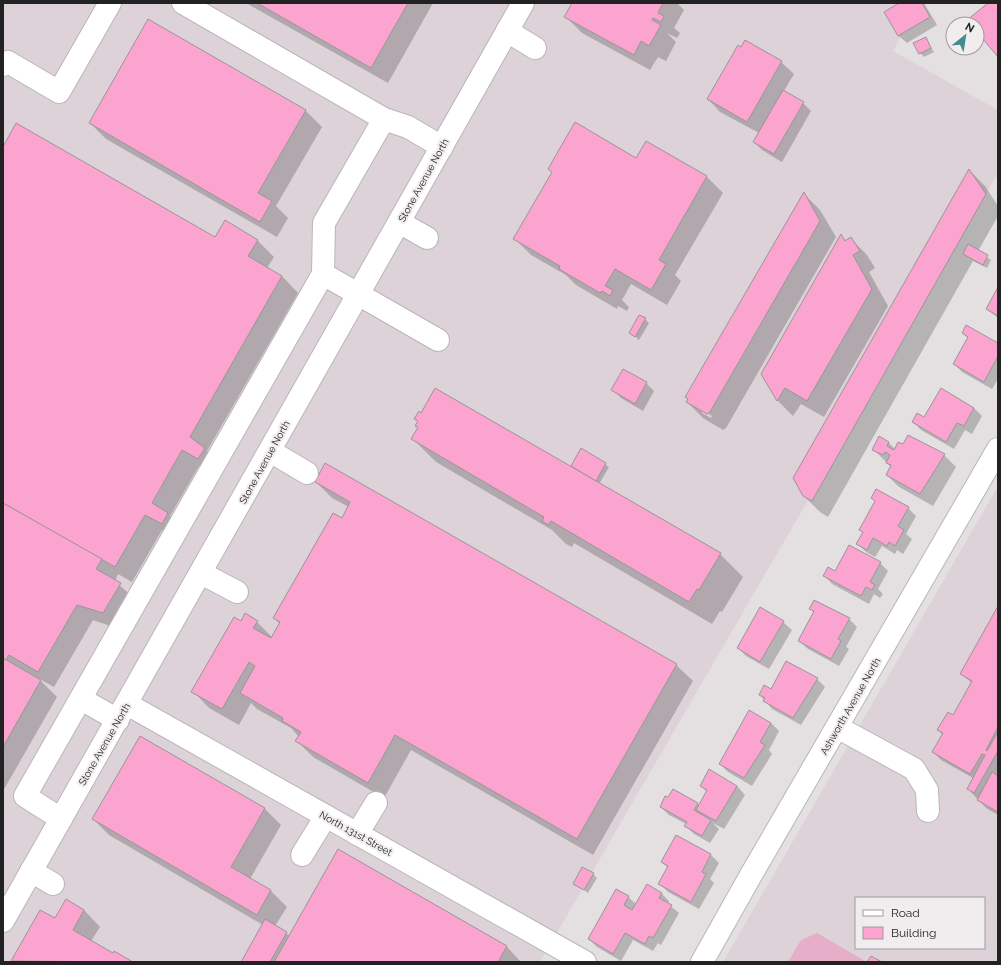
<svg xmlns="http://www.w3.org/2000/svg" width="1001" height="965" font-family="Raleway,sans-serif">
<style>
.built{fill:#ddd2d7;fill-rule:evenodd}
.green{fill:#e6aec9}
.shadow{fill:#0003;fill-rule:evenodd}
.building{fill:#fba4cf;stroke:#999697}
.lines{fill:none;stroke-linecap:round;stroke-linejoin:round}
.minor-casing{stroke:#b9b6b8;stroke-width:24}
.minor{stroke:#fff;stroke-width:22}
.labels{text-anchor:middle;stroke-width:4;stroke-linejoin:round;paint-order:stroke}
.street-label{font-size:10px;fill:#232223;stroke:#f1edef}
</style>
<rect width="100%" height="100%" fill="#e4e0e2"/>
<g class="built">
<path d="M3,3h916l-26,48 105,59v63l-458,789h-537z"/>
<path d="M998,486v476h-275zM856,898h128v50h-128z"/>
</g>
<path class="green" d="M817,933l50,29h-79l13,-22z"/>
<g class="shadow">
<path d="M246,3h187l-45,80z"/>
<path d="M573,3h104l7,7 -10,18 6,5 -3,5 -10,-5 9,9 -10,19 -8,-4 -8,13 -68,-37 -16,-16z"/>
<path d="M901,3h23l13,22 -30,18 -9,-8z"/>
<path d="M149,20l157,91 16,16 -46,79 12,12 -11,19 -171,-98 -16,-16z"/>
<path d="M925,38l9,14 -10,5 -4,-4z"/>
<path d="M781,62l13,12 -10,17 19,12 8,8 -29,51 -20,-12 -8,-8 5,-9 -39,-21 -12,-13z"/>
<path d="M647,142l60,35 16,16 -48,82 6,6 -14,24 -36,-21 -9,16 7,7 -2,4 -9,-5 -1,3 -41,-24 -10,-10 -35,-20 -16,-16 122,-80z"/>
<path d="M3,149l212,89 42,2 17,17 -7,11 15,8 16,17 -91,158 14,14 -6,10 -16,-9 -29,50 14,14 -6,9 -16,-9 -30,52 -14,-8 -3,7 21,19 -17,29 -26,-9 -39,67 -16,-9 19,19 -54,94z"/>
<path d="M970,171l15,15 13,20v10l-20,35 13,9 -4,8 -14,-7 -145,256 -8,-5 -16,-16z"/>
<path d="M804,194l16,16 16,27 -110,191 -3,2 -20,-12 -16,-16 1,-2 -2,-3zM702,410l10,6 -1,2 -9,-5z"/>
<path d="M841,236l6,6 4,-3 16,16 8,13 -6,4 19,34 -64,111 -23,-13 -8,12 -15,-15 -16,-27z"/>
<path d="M998,289v29l-11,-9z"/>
<path d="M645,319l4,4 -10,17 -9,-8z"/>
<path d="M963,333l35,11v35l-6,10 -30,-17 -8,-8 15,-25z"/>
<path d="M646,383l8,8 -11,20 -22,-13 -8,-8z"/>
<path d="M974,408l8,8 -10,18 -7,-4 -11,19 -33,-19 -8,-8 11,-4z"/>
<path d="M416,419l155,49 11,-18 27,17 -10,17 121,70 23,23 -21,35 -2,-1 -8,13 -138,-81 -2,4 -6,-3 -14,-14 -116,-68 -23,-23 6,-11v-6z"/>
<path d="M879,437l10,6 6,6 49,6 12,12 -23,39 -34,-19 -12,-12 4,-8 -18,-18z"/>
<path d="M326,464l350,201 17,16 -100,174 -182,-105 -27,48 -71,-41 -16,-16 2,-4 -8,-9 -34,-19 -6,-6 -12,22 -30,-17 -16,-17 48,-69h16l15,15 8,-13 -6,-6 68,-99 7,-12 -17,-9 -16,-16z"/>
<path d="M872,498l36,10 8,8 -10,18 6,5 -9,15 -6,-4 -2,4 -13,-8 -7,11 -9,-5 -8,-8 6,-11 -4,-3 16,-28z"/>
<path d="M880,563l8,8 -10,18 5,5 -3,4 -6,-4 -5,10 -37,-20 -8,-9z"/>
<path d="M811,608l38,11 8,8 -11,20 3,2 -10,17 -31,-17 -9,-8 16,-28z"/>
<path d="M998,609v164l-2,3 2,1v38l-12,-7 -18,-19 5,-11 -32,-18 -8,-8 10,-17 -5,-5 15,-13 19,-34 -11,-9z"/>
<path d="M783,622l9,8 -23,39 -23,-13 -8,-8z"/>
<path d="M787,662l30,17 8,8 -24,38 -29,-16 -12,-14 11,-5z"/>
<path d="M750,712l21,11 8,8 -10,19 3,4 -20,32 -24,-14 -8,-8z"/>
<path d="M140,737l125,72 16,16 -31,54 21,12 16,16 -12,19 15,10 49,-85 168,96 14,15h-279l21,-37 -154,-90 -16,-16z"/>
<path d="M710,771l27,15 8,9 -21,34 -11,-6 6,6 -9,14 -16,-9 -8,-8v-2l-17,-9 -8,-8 36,-3 3,2 7,-14 -6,-6z"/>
<path d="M676,836l35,19 8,8 -9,16 4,4 -15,26 -31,-17 -8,-8 8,-16 -6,-6z"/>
<path d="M593,874l4,4 -9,15 -14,-10z"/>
<path d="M661,893l8,8 -1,3 11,9 -18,32 -3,-2 -5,8 -20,-11 -12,21 -24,-14 -8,-8 39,-42 8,7z"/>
<path d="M84,910l16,17 -9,14 38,21h-115l-2,-2 43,-40z"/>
</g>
<g class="building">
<path d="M257,3h151l-37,65z"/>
<path d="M572,3h91l-5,10 6,3 -3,6 -8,-4 -1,2 9,5 -12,21 -8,-5 -7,14 -70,-38z"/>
<path d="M899,3h23l8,14 -32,19 -14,-24z"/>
<path d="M988,3h10v54l-21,-25v-8h-7l-3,-4z"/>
<path d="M148,19l158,91 -48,83 14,8 -12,21 -171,-99z"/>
<path d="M926,37l5,11 -12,6 -6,-11z"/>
<path d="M745,40l37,21 -35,61 -40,-23 31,-54 3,2z"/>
<path d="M783,90l21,12 -30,52 -21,-12z"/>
<path d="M575,122l61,36 10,-17 61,35 -48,84 7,4 -15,26 -36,-21 -10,17 8,4 -3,6 -8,-5 -2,2 -41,-24 1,-3 -47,-27 39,-67 -4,-3z"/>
<path d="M16,123l199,114 10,-17 33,20 -10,16 34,20 -92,161 15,11 -7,11 -16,-9 -30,53 16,10 -6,11 -17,-9 -30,52 -112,-64v-356z"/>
<path d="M969,169l17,25 -174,307 -9,-5 -10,-18z"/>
<path d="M804,192l16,29 -110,191 -3,2 -21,-12 2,-3 -3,-2z"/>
<path d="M841,234l4,7 6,-4 9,14 -7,4 19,34 -65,112 -22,-13 -8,13 -16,-27z"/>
<path d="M968,244l20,11 -5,10 -20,-11z"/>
<path d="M998,287v29l-12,-7z"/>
<path d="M639,315l7,3 -11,19 -6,-4z"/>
<path d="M966,325l32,18v13l-14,26 -31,-18 15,-27 -6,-4z"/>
<path d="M623,369l24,13 -12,22 -24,-14z"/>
<path d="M435,388l286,165 -22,37 -2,-1 -8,13 -138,-81 -2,4 -7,-4 2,-4 -133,-78 7,-12 -3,-1 3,-5 -4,-2 5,-8 2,2z"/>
<path d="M941,388l33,20 -10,18 -7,-3 -11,19 -34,-20 5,-9 7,4z"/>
<path d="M908,435l37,19 -25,40 -34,-19 5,-10 -5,-2 4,-8 -5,-3 -2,3 -11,-5 7,-14 10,6 -2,4 7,4 4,-8 5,2z"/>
<path d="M581,448l25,15 -10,18 -25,-15z"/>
<path d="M325,463l352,201 -100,175 -182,-104 -27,48 -73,-42 6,-9 -19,-11 1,-3 -43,-25 15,-27 -6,-4 -27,47 -31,-17 43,-75 7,4 4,-8 13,8 -5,7 18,10 9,-16 -7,-4 60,-105 9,5 8,-16 -35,-20z"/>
<path d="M876,489l33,18 -11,19 6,4 -9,16 -6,-4 -2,4 -14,-8 -6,12 -11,-6 7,-12 -4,-2 16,-29 -4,-3z"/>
<path d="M3,503l99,56 -6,10 25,14 -18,30 -26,-8 -39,67 -29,-17 -3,5 -3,-2z"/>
<path d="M849,545l32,17 -11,20 5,3 -3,5 -6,-3 -5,9 -38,-20 5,-9 7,4z"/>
<path d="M814,600l36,18 -12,21 3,2 -10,18 -33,-18 16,-30 -5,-2z"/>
<path d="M998,606v121l-12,23 1,1 11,-19v19l-24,42 -7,-4 18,-34 -3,-1 -12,20 -38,-22 11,-19 -6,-3 11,-18 5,3 19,-34 -12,-7z"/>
<path d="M760,607l24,14 -24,41 -23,-14z"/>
<path d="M3,658l38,22 -38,67z"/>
<path d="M786,661l32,17 -25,40 -30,-17 2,-3 -6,-3 5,-10 7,4z"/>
<path d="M749,710l22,13 -11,19 5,3 -21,33 -25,-14z"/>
<path d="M140,736l125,72 -34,59 40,23 -14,25 -165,-96z"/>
<path d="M709,769l28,17 -21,35 -20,-11 11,-20 -7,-4z"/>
<path d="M992,772l6,4v36l-21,-12z"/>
<path d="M673,789l25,14 -4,7 17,10 -9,16 -18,-10 3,-4 -27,-15 5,-11 3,1z"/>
<path d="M676,835l35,19 -9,18 4,2 -15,28 -33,-18 10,-18 -7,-4z"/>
<path d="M338,849l169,97 -9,16h-224z"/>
<path d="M582,867l12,6 -10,17 -11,-6z"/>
<path d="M647,884l15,9 -3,5 13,7 -19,33 -4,-2 -4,8 -20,-11 -12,21 -25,-15 28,-50 13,7 -5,9 8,5z"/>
<path d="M66,899l18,11 -11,20 40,23 1,-2 19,11 -122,-1 29,-51 15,8z"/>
<path d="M265,919l22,13 -17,30h-29z"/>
<path d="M871,956l11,6h-15z"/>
</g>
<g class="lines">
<g class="minor-casing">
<g id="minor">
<path d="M183,3l201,116 24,8 34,20"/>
<path d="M507,31l28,17"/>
<path d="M3,65l5,-3 51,30 51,-89"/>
<path d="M399,222l28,16"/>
<path d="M323,274l115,66"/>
<path d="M270,451l37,22"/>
<path d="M201,573l36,19"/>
<path d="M81,699l37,21"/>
<path d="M127,704l458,258"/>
<path d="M837,727l77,42 13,21 1,21"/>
<path d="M61,819l-36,-23 298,-522 1,-51 60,-104"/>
<path d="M357,834l19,-31"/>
<path d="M302,855l24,-39"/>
<path d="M31,871l22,13"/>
<path d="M3,921l520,-918"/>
<path d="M702,962l49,-87 247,-426"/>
</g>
</g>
<use href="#minor" class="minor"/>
</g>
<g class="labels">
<g class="street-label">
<text transform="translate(423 180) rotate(-61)" y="4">Stone Avenue North</text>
<text transform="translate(264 462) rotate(-61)" y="4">Stone Avenue North</text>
<text transform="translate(850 706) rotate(-60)" y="4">Ashworth Avenue North</text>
<text transform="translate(104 744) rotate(-60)" y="4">Stone Avenue North</text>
<text transform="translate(356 833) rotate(29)" y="4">North 131st Street</text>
</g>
</g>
<rect width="1001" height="965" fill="none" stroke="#232223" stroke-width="8"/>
<rect x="855" y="897" width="130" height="52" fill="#f1edef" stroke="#9f9c9d"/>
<rect x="863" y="910" width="20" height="6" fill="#ffffff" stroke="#9f9c9d"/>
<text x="891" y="917" font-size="12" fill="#232223">Road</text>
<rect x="863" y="927" width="20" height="12" fill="#fba4cf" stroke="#9f9c9d"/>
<text x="891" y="937" font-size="12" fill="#232223">Building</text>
<g transform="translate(965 36) rotate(30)"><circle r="19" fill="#f1edef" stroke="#9f9c9d"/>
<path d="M0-3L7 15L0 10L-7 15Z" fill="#438b8e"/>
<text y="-6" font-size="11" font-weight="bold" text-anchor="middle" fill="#232223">N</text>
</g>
</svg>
